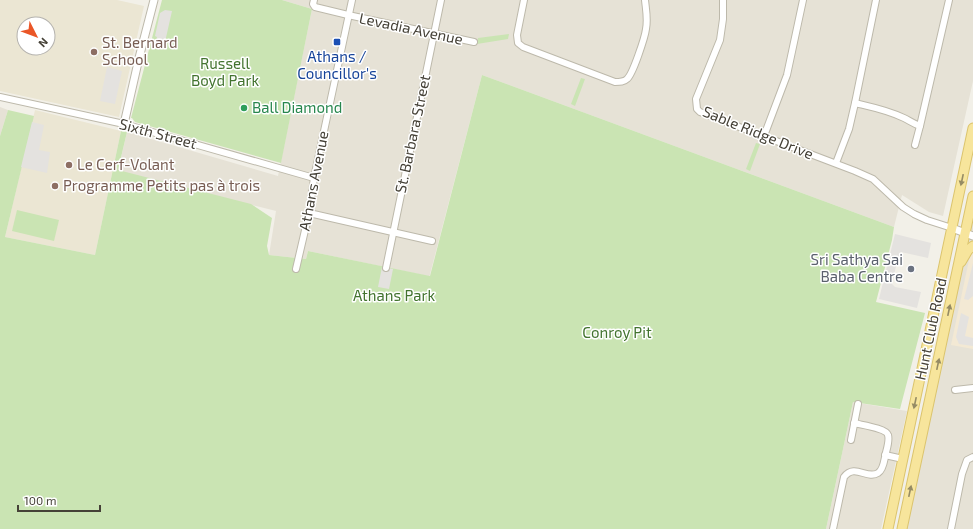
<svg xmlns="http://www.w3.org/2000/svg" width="973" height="529" font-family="'Exo 2',sans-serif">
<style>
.residential{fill:#e6e2d6}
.commercial{fill:#f3e9d4}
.education{fill:#ebe6d3;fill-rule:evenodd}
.green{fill:#cae4b3}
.parking{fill:#e4e2df}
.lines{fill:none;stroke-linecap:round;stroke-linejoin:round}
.minor-casing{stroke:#bdb9ab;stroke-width:8}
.tertiary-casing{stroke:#bdb9ab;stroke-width:9}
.primary-casing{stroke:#dbc46d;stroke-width:11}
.minor{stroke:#fff;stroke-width:6}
.tertiary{stroke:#fff;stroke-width:7}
.primary{stroke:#f7e59c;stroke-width:9}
.oneway{fill:#958b64}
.transit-dot{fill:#1a4fb4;stroke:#fff;stroke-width:1.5}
.education-dot{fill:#8d6e63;stroke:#fff;stroke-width:1.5}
.leisure-dot{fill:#2e9e5b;stroke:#fff;stroke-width:1.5}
.worship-dot{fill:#6b7280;stroke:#fff;stroke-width:1.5}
.labels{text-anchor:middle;stroke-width:3;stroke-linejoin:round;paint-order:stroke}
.street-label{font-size:15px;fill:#454137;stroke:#fff}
.education-label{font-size:15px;fill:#785e54;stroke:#fff;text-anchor:start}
.transit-label{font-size:15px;fill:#164399;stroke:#fff}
.park-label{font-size:15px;fill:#42732e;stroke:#fff}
.leisure-label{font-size:15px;fill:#27864d;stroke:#fff;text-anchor:start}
.worship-label{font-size:15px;fill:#5b616d;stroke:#fff;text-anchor:end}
</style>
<rect width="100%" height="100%" fill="#f2f0e8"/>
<g class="residential">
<path d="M282,0h691v81l-30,135 -14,-4 -27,-17 -8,32 -412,-152 -53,203 -1,-2 -120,-25 -2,8 -37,-4 7,-44 -158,-40 9,-39 151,44 34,-167z"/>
<path d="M0,107l8,3 -8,26z"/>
<path d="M973,218v311h-67l66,-305z"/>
<path d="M853,402l54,9 -26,118h-55z"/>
</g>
<path class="commercial" d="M973,252v97l-22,-4 18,-85 2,-7z"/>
<g class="education">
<path d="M0,0h117l27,6 -25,111 -119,-26zM24,24h24v24h-24z"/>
<path d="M35,110l86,21 -26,124 -90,-18z"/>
</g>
<g class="green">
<path d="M162,0h120l30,9 -31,154 -146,-41 -3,-4h-1z"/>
<path d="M509,34l-1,5 -31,5 1,-6z"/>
<path d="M482,75l412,152 -2,13 -16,62 49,11 -25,96 -47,-7 -27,127h-826v-393l8,-26 26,6 -29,121 90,18 26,-124 6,1 -9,38 133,34 21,14 -5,28 2,9 37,4 2,-8 122,25z"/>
<path d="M581,78l4,1 -10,27 -4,-2z"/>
<path d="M756,143l4,1 -10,27 -4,-2z"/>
<path d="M17,210l42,10 -5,21 -42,-10z"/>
</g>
<g class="parking">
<path d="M165,10l7,1 -7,31 -9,-1 1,-4 -2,-1 5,-23z"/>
<path d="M107,67l15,4 -7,33 -15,-3z"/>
<path d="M32,122l12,3 -5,25 11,2 -3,21 -26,-6z"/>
<path d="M895,234l36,9 -3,15 -27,-6 -3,5 -6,27 3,3 26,5 -4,16 -38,-9z"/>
<path d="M973,263v33l-5,4 -4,-1z"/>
<path d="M382,267l11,2 -4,20 -11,-2z"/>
<path d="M961,313l8,4 -4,19 8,2v8l-14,-2 -3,-7z"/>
</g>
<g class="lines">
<g class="minor-casing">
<g id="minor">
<path d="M314,0l-1,4 2,3 33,8 126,27"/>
<path d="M524,0l-7,35 1,8 5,4 92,35c5,0 9,0 12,-3 6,-5 18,-42 19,-50 2,-10 0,-19 -1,-29"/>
<path d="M723,0v19l-3,21 -24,59 1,10 3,3 155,59 18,8 30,28 11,7 13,6 25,8"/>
<path d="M0,97l124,27 190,54"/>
<path d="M855,103c17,4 33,7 49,15 6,3 10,6 16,8"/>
<path d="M764,136l23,-61 16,-75"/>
<path d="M915,145l5,-19 29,-126"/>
<path d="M836,163l13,-34 6,-26 21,-103"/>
<path d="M309,213l123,28"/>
<path d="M386,268l55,-268"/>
<path d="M296,269l13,-56 5,-35 38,-178"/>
<path d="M955,390l18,-2"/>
<path d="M851,440l7,-36"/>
<path d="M885,455l18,4"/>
<path d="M833,529l11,-52c11,-14 23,3 34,-4 5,-3 6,-11 7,-16 1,-6 5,-16 3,-22 -2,-7 -27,-10 -34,-12"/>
<path d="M951,529l11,-55 5,-14 6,-3"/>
</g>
</g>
<g class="tertiary-casing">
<g id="tertiary">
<path d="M124,124l15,-66 15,-58"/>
<path d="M952,228l21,8"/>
</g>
</g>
<g class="primary-casing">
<g id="primary">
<path d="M961,262l7,-12 5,-4"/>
<path d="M888,529l85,-401"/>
<path d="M902,529l71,-333"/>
</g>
</g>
<use href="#minor" class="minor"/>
<use href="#tertiary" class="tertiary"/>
<use href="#primary" class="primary"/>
</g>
<defs><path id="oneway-solid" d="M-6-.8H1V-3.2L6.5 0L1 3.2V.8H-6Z"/></defs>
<g class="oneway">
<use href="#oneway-solid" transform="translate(962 180) rotate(102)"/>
<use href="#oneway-solid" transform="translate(949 310) rotate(-78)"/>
<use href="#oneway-solid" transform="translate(938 364) rotate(-78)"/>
<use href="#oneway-solid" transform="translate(915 403) rotate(102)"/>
<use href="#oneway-solid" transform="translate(910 491) rotate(-78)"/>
</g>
<rect class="transit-dot" x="333" y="38" width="8" height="8" rx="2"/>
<g class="education-dot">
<circle cx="94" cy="52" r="4"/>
<circle cx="69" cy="165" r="4"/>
<circle cx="55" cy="186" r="4"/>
</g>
<circle class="leisure-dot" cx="244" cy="108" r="4"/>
<circle class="worship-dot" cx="911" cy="269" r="4"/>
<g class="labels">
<g class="street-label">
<text transform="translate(411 29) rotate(12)" y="5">Levadia Avenue</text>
<text transform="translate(758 133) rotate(22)" y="5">Sable Ridge Drive</text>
<text transform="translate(158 134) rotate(15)" y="5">Sixth Street</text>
<text transform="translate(413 134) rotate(-78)" y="5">St. Barbara Street</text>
<text transform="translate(314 181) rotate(-79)" y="5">Athans Avenue</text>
<text transform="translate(931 329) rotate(-78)" y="5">Hunt Club Road</text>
</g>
<g class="education-label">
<text x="102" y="48">St. Bernard<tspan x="102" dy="17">School</tspan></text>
<text x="77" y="170">Le Cerf-Volant</text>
<text x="63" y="191">Programme Petits pas à trois</text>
</g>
<g class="transit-label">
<text x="337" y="62">Athans /<tspan x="337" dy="17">Councillor's</tspan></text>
</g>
<g class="park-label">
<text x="225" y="69">Russell<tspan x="225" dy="17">Boyd Park</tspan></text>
<text x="394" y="301">Athans Park</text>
<text x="617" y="338">Conroy Pit</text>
</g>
<g class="leisure-label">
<text x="252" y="113">Ball Diamond</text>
</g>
<g class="worship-label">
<text x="903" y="265">Sri Sathya Sai<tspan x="903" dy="17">Baba Centre</tspan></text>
</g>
</g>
<g transform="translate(36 36) rotate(132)"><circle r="19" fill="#ffffff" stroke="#b5b3af"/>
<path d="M0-3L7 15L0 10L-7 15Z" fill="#ea5627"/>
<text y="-6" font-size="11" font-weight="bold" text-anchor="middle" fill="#454137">N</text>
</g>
<path d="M18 505v6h82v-6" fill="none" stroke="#454137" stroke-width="2"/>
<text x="24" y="505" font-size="12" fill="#454137" stroke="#ffffff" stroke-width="3" paint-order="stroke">100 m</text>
</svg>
